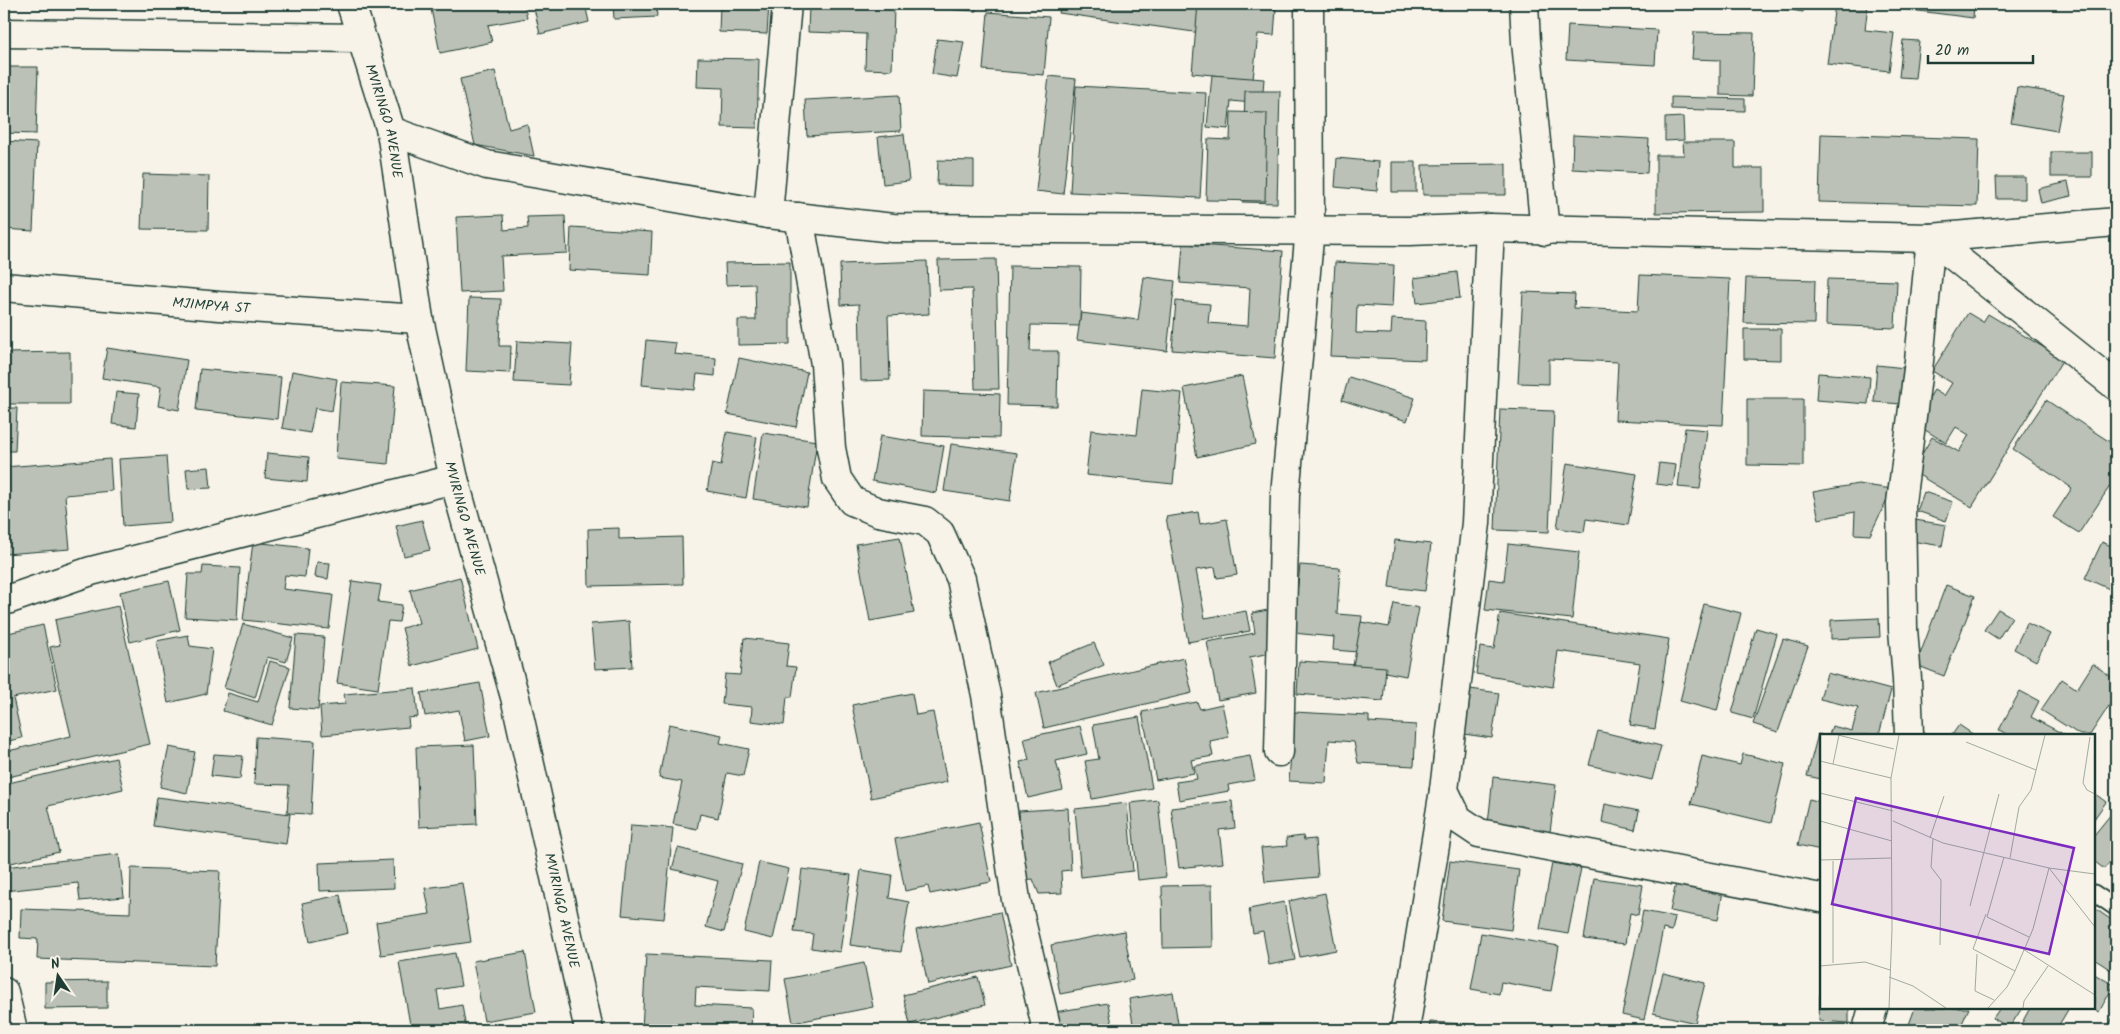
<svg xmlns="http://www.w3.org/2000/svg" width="2120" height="1034" font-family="Kalam,sans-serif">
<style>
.building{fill:#bbc1b6;stroke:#1f3d34}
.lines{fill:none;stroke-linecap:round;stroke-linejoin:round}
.service-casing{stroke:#1f3d34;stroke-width:19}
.minor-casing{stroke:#1f3d34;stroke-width:31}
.service{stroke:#f7f3e8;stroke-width:15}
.minor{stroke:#f7f3e8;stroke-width:28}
.labels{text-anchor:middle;stroke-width:5;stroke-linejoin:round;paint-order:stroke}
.street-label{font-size:14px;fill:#1f3d34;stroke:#f7f3e8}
.inset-road{fill:none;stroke:#a1aaa0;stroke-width:1}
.view{fill:#7b2cbf;fill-opacity:0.15;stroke:#7b2cbf;stroke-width:2.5}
.inset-edge{fill:none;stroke:#1f3d34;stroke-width:2.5}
</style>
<rect width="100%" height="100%" fill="#f7f3e8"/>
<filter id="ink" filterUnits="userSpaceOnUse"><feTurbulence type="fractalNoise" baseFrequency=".02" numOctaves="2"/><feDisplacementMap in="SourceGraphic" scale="10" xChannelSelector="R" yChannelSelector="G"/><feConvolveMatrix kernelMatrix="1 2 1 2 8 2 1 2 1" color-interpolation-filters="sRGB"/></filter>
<g filter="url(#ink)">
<g class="building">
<path d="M430,4h94l3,14 -39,7 4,17 -52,11z"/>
<path d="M533,4h52l4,18 -49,12z"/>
<path d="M613,4h43l1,13 -43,2z"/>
<path d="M720,4h49l-2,30 -48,-2z"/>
<path d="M928,4h48v7l-48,-3z"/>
<path d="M1061,4h144l-4,29 -142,-20z"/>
<path d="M1198,4l78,5 -2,26 -16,-1 -5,45 -61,-6z"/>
<path d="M1780,4h25l-2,8 -24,-4z"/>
<path d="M1835,4h33l-3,26 29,3 -5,38 -62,-7z"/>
<path d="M1903,4h71l-1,14 -70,-9z"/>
<path d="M809,6l85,2 -2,62 -27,-1 1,-35 -58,-2z"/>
<path d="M988,12l61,5 -5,58 -61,-5z"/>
<path d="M1568,25l89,5 -2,35 -89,-5z"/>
<path d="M1694,32l60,1 -2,63 -32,-1v-35l-28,-1z"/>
<path d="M937,39l27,3 -7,36 -25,-4z"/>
<path d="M1903,40l16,1 -4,37 -16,-1z"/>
<path d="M698,58l61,1 -2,69 -35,-1 1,-39 -26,-1z"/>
<path d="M4,67h34l-2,67 -32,-1z"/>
<path d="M495,71l14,58 18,-5 7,32 -59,-11 -15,-66z"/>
<path d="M1212,75l52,4 -2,25 -31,-3 -3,28 -21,-2z"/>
<path d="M1049,76l27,3 -13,115 -27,-3z"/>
<path d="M1076,86l130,7 -6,105 -130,-6z"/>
<path d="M2017,87l47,7 -7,37 -46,-8z"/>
<path d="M1245,91h35l-3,112 -35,-1z"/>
<path d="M899,95l2,36 -94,5 -2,-36z"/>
<path d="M1671,97l74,2v12l-74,-2z"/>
<path d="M1231,112l36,1 -2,88 -59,-1 2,-61 22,1z"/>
<path d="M1683,117l1,23 -19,1v-23z"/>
<path d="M904,134l5,47 -26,3 -5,-47z"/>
<path d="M1821,134l158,5 -2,67 -158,-4z"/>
<path d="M1573,135l76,4 -2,34 -75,-4z"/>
<path d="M4,141l33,2 -4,88 -29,-2z"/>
<path d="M1683,142h52v26h29v44l-108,1v-58h28z"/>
<rect x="2051" y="152" width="41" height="25"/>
<path d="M1337,158l42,4 -2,29 -42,-4z"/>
<path d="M938,160l36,1v25l-37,-1z"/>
<rect x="1392" y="162" width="24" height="30"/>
<path d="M1506,164v31h-83l-1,-30z"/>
<path d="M143,174l66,2 -1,54 -67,-1z"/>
<path d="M1996,177h29v22h-28z"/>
<path d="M2068,182l3,14 -30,7 -3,-14z"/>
<path d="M503,215l1,15 24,-2 -1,-11 38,-1 2,37 -66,3 2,35 -43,2 -4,-76z"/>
<path d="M571,227l81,5 -2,43 -81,-5z"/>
<path d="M1183,244l100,7 -8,107 -103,-8 4,-49 34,3 -2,19 40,3 2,-38 -70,-5z"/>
<path d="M996,259l3,130h-24l-3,-100 -33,1 -1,-30z"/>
<path d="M927,261l2,53 -41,2 2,64 -29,1 -2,-77 -18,1 -1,-41z"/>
<path d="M790,262v82l-52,1v-25h18l-1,-36 -29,1 -1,-22z"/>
<path d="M1335,262l59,3 -2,42 -35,-2 -1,28 35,1 1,-15 34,2 -1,39 -95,-4z"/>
<path d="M1010,266l71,1 -1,59 -49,-1 -1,26h28l-1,55 -50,-1z"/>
<path d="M1457,272l3,26 -43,5 -3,-25z"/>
<path d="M1640,275l90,4 -7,146 -108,-5 3,-58 -69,-3v25l-31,-1 5,-91 52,2 -1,14 64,3z"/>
<path d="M1144,277l31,4 -8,70 -90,-11 4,-27 57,7z"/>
<path d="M1746,278l69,2 -1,44 -70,-1z"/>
<path d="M1827,279l70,2 -2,47 -69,-3z"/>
<path d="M469,298l32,1 -2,47h12l-1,27 -44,-2z"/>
<path d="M1968,313l15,9 5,-8 75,45 -91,148 -60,-36 20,-34 27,15 10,-17 -13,-8 -10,16 -32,-20 20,-33 10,6 8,-13 -20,-12z"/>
<path d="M1744,329h37v31l-37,-1z"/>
<path d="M646,340l30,3 -2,11 42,4 -1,18 -18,-2 -2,16 -53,-5z"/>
<path d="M517,341l55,3 -3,41 -55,-3z"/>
<path d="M107,348l80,12 -8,50 -21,-4 3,-19 -59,-9z"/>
<path d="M70,352v52h-66v-51z"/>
<path d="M739,358l68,14 -11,55 -69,-13z"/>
<path d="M1877,365l28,3 -3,36 -28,-2z"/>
<path d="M200,369l81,8 -4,42 -81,-9z"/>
<path d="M292,371l45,8 -5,32 -17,-3 -5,25 -28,-5z"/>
<path d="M1818,373l52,4 -2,27 -52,-4z"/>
<path d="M1242,376l14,68 -59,13 -13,-69z"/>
<path d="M1349,377l66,21 -8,23 -65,-21z"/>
<path d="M341,382l54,4 -7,78 -52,-5z"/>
<path d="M1142,389l40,4 -9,91 -87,-9 5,-45 46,5z"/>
<path d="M923,391l77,3 -1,44 -77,-2z"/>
<path d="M116,392l23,2 -3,33 -24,-3z"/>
<path d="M1747,399h56v67l-56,-1z"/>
<path d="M2046,400l70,46v31l-37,56 -26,-16 19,-29 -59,-39z"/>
<path d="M4,408h13l-2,43h-11z"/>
<path d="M1500,409l54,2 -5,121 -54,-2z"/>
<path d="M1685,428l22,2 -7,59 -22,-2z"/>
<path d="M727,432l30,5 -11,61 -39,-7 5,-28 9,2z"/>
<path d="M763,433l54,8 -10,66 -54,-8z"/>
<path d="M880,436l64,10 -8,47 -64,-12z"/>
<path d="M951,444l66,9 -7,48 -66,-10z"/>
<path d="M267,453l42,4 -2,25 -42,-4z"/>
<path d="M166,456l5,66 -48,4 -4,-67z"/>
<path d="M110,459l2,32 -47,4 5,54 -65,5 -1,-87z"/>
<path d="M1567,463l70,11 -9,51 -42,-6 -2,13 -27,-4z"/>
<path d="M1659,463l17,2 -3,21 -17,-2z"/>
<path d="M209,467l2,21 -23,1 -2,-20z"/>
<path d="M1858,484l34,5 -22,46 -16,-1 1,-22 -36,7 -6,-27z"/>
<path d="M1924,492l29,10 -7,19 -29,-10z"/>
<path d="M1198,512l2,12 27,-5 10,56 -20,3 -2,-11 -19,3 9,48 41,-7 4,20 -62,11 -22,-125z"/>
<path d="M422,520l8,30 -26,6 -8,-30z"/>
<path d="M1915,520l31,5 -4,21 -31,-5z"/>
<path d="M619,528v11l63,-2 1,47 -94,2 -1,-57z"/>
<path d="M900,537l14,76 -44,8 -14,-77z"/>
<path d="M1395,540l36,4 -6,47 -36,-4z"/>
<path d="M253,542l55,6 -3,29 -20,-2 -2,14 50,6 -4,34 -86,-9z"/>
<path d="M2102,542l14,6v44l-31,-14z"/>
<path d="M1508,544l71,8 -7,67 -87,-9 4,-31 15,2z"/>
<path d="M317,562l13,1 -2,16 -13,-2z"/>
<path d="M1300,565l40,3 -3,46 25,2 -4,36 -25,-2 1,-13 -41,-4z"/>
<path d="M203,566l37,2 -3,52 -52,-3 3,-43h14z"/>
<path d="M460,577l18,72 -66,17 -10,-38 17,-5 -9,-33z"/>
<path d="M169,581l11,49 -50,12 -10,-50z"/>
<path d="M352,581l29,4 -3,17 24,3 -3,17 -11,-1 -10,68 -41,-6z"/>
<path d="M1946,585l29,11 -31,80 -28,-11z"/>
<path d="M1394,603l25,5 -13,68 -53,-10 8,-44 28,5z"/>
<path d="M1704,604l37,9 -24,98 -37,-10z"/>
<path d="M118,606l32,138 -146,34v-26l67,-16 -21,-89 10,-2 -5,-25z"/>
<path d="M1998,609l14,8 -14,22 -14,-9z"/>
<path d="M1268,610l8,42 -26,5 6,36 -38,7 -11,-58 48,-9 -3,-20z"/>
<path d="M1500,613l169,26 -14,90 -25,-4 10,-62 -82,-12 -5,36 -77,-13 4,-27 14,2z"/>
<path d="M1879,618l1,19 -49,2v-19z"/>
<path d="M629,621l3,46 -37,2 -4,-45z"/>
<path d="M2027,623l23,11 -14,27 -22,-12z"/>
<path d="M243,624l50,14 -7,24 -19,-5 -12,41 -31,-10z"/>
<path d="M43,625l14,64 -44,9 9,40 -18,4v-108z"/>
<path d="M1756,628l21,6 -24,85 -21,-6z"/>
<path d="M188,635l2,11 22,3 -6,45 -38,9 -12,-62z"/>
<path d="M296,635l28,2 -6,73 -28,-2z"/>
<path d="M744,638l45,5 -3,23 10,1 -4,30h-5l-3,28 -33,-4 1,-14 -30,-3 3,-30 15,1z"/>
<path d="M1783,639l25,7 -30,86 -25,-8z"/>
<path d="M1094,643l10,22 -47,20 -9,-23z"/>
<path d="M1184,658l8,35 -148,35 -8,-35z"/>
<path d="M270,661l20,6 -18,58 -49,-14 5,-18 30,9z"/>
<path d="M1299,661l87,6 -3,34 -86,-7z"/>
<path d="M2093,664l23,16v15l-26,40h-10l-39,-25 21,-31 15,10z"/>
<path d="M1827,673l64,17 -12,45h-50l3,-9 20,5 6,-23 -38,-9z"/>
<path d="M480,683l10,53 -25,5 -6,-31 -34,6 -4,-23z"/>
<path d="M415,688l3,29 -10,1 1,9 -87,8 -2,-29 25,-2 -1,-10z"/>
<path d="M1463,688l36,5 -7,45 -36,-5z"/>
<path d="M2020,691l19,10 -8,16 34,18h-56l-10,-5z"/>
<path d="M912,693l4,22 17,-3 14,70 -76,16 -19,-93z"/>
<path d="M1197,702l3,7 22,-5 7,33 -19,4 3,15 -22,4 3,13 -38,7 -14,-68z"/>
<path d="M1294,712l75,4v6l47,3 -2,41 -56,-3 -4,-21 -25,-2 -3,43 -37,-2z"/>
<path d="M1139,717l13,71 -60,11 -7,-38 14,-2 -6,-34z"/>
<path d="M669,724l53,11 -2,8 29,6 -6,27 -16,-3 -9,45 -18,-4 -3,15 -24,-5 9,-42 -23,-4z"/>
<path d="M1959,725l15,10h-22z"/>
<path d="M1080,726l7,28 -31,7 7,29 -35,8 -8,-36 9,-2 -5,-22z"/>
<path d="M1598,731l63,15 -9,34 -63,-15z"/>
<path d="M1818,734l4,1 -1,44 -14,-3z"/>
<path d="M256,737l59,4 -4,73 -24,-1 2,-28 -35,-1z"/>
<path d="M474,745l3,79 -58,3 -3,-80z"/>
<path d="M169,747l26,5 -8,41 -27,-6z"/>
<path d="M214,754l29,2 -3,23 -29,-3z"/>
<path d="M1743,754l42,10 -14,59 -80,-19 11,-48 38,9z"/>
<path d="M1250,756l5,24 -27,5 1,6 -50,9 -3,-18 21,-3 -3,-13z"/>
<path d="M116,758l7,31 -75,17 11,46 -48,11 -7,-32v-47z"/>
<path d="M1493,777l63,8 -6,47 -62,-8z"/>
<path d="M2094,793l12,9 -12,17z"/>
<path d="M157,797l133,17 -4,30 -133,-18z"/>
<path d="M1809,799l12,3v48l-23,-5z"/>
<path d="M1158,800l8,77 -28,3 -8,-77z"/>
<path d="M1232,801l3,27 -16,2 4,33 -44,5 -8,-60z"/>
<path d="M1127,803l6,68 -52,6 -6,-68z"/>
<path d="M1605,804l34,7 -4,19 -33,-8z"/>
<path d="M1068,808l3,62 -10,1 1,22 -23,1 -6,-15 -10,1 -4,-69z"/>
<path d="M2116,808v47l-12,14 -10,-8v-26z"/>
<path d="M979,822l12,60 -61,12 -2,-8 -23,5 -10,-52z"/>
<path d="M631,825l42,3 -9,91 -42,-4z"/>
<path d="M1303,836l1,4 11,-1 3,38 -53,5 -4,-34 26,-2 -1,-8z"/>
<path d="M678,848l64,16 -18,68 -18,-5 12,-46 -46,-12z"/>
<path d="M119,854l5,43 -44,4 -2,-18 -74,8v-24z"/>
<path d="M393,860l1,28 -74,3 -1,-28z"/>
<path d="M1450,861l69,9 -8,60 -69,-9z"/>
<path d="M759,862l30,7 -16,70 -29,-7z"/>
<path d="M1552,863l29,5 -13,66 -28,-5z"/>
<path d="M131,868l89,3 -5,95 -178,-7 1,-20 -18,-1 1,-29 109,4z"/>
<path d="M802,869l49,6 -11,77 -29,-4 2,-14 -19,-2z"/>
<path d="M861,870l31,5 -3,23 20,4 -8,50 -51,-7z"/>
<path d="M1594,878l49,7 -5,30 -8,-2 -5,31 -41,-5z"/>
<path d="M462,883l9,59 -90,13 -5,-33 54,-8 -5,-26z"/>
<path d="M1676,883l47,8 -5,29 -48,-9z"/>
<path d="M1212,885l1,62 -50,1 -1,-62z"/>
<path d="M1325,893l11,57 -36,7 -11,-56z"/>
<path d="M340,895l8,38 -38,9 -8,-39z"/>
<path d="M1284,902l11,58 -26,5 -6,-34 -10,2 -4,-24z"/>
<path d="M2094,908l22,15v46l-2,3 -20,-13z"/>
<path d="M1643,911l32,6 -3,14 -9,-2 -19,91 -22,-5z"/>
<path d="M1000,912l11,53 -83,19 -12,-54z"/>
<path d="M1124,931l9,49 -73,14 -9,-49z"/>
<path d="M1481,933l78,13 -8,45 -50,-9 -2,12 -28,-5z"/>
<path d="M525,952l11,60 -52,9 -11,-60z"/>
<path d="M455,953l6,33 -24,4 3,19 22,-4 4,24 -55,1 -12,-68z"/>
<path d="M646,954l126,6 -2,31 -74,-4 -1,18 57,3 -1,22h-109z"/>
<path d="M864,963l9,44 -80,16 -8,-44z"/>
<path d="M1663,973l42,10 -10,40 -42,-10z"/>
<path d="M2094,974l20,11 -15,27 -7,-4h2z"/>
<path d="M978,977l7,28 -75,19 -7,-29z"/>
<path d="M107,981v27l-62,1v-27z"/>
<path d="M1173,992l6,38h-45l-5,-31z"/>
<path d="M1820,995l1,13h28v15l-30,-2z"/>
<path d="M1108,1003l5,27h-55l-3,-18z"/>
<path d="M1915,1008h54l-10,22h-52z"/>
<path d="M2000,1008h22l-13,20 -16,-10z"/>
<path d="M2030,1008h39l-13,22h-38z"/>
<path d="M2116,1010v20h-9z"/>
<path d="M1430,1022l69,4v4h-70z"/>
<path d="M360,1023l1,7h-25v-3z"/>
</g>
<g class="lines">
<g class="service-casing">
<path id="service" d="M2094,893l22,15"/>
</g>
<g class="minor-casing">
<g id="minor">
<path id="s1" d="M351,4l40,127 28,188 35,160 61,218 74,333"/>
<path d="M1524,4l2,38 19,189"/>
<path d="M4,33l356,5"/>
<path d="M391,131l96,34 281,49 125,14 516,3 81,-3 441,10 185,-16"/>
<path d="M768,214l19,-210"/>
<path d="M799,217l26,147 6,84 6,31 15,22 26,11 47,9 15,12 21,46 25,116 30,205 31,130"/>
<path d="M1490,228l-14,295 -32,267 14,29 21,14 342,65"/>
<path d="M1931,238l185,148"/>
<path id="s2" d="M4,287l215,19 200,13"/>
<path d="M4,601l87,-30 363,-92"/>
<path d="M1909,735l-2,-56 -4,-50 -2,-126 18,-142 12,-123"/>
<path d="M1279,752l6,-257 25,-266 -1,-225"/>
<path d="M4,992l9,38"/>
<path d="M1405,1030l39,-240"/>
<path d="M1867,1030l6,-22"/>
</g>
</g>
<use href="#service" class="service"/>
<use href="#minor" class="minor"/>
</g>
</g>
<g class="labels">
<g class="street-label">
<text dy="5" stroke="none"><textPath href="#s1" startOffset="122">MVIRINGO AVENUE</textPath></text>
<text dy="5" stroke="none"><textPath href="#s2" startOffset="208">MJIMPYA ST</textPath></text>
<text dy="5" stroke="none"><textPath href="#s1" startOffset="528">MVIRINGO AVENUE</textPath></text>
<text dy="5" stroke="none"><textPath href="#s1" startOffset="932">MVIRINGO AVENUE</textPath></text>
</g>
</g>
<g transform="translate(1820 734)">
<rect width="275" height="275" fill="#f7f3e8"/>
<path class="inset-road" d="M18,1l56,14M270,3l-7,46 4,7 8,4M146,8l70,28M0,27l71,17M13,30l6,-29M0,59l73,18M0,87l72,20M73,87l50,22 106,25 46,6M110,104l14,-42M113,105l-2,28 10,13 -1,65M184,123l-17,60 42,20M190,124l9,-51 12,-17 14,-55M0,126l72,-2M13,127v102M229,134l46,59M150,172l29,-112M166,180l-13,35 42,22M203,215l72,46M157,220l-2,37 19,9M0,232l45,-4 25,8M69,243l24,9 33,22M69,274l3,-79 -1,-151 8,-43M168,274l19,-21 8,-16 18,-42 16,-61M203,274l1,-7 24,-35"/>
<path class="view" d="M36,64l218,50 -25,106 -217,-50z"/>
<rect width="275" height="275" class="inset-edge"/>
</g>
<rect width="2120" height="1034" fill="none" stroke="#f7f3e8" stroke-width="20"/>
<rect x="10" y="10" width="2100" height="1014" fill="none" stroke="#1f3d34" stroke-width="2" filter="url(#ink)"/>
<g transform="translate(58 976) rotate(347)" stroke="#f7f3e8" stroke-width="4" paint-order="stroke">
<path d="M0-4L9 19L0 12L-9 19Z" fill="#1f3d34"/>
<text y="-8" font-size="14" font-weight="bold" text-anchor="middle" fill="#1f3d34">N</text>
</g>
<path d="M1928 55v8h105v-8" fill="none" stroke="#1f3d34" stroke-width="2.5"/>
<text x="1935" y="55" font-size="15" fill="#1f3d34" stroke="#f7f3e8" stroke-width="4" paint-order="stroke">20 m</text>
</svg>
